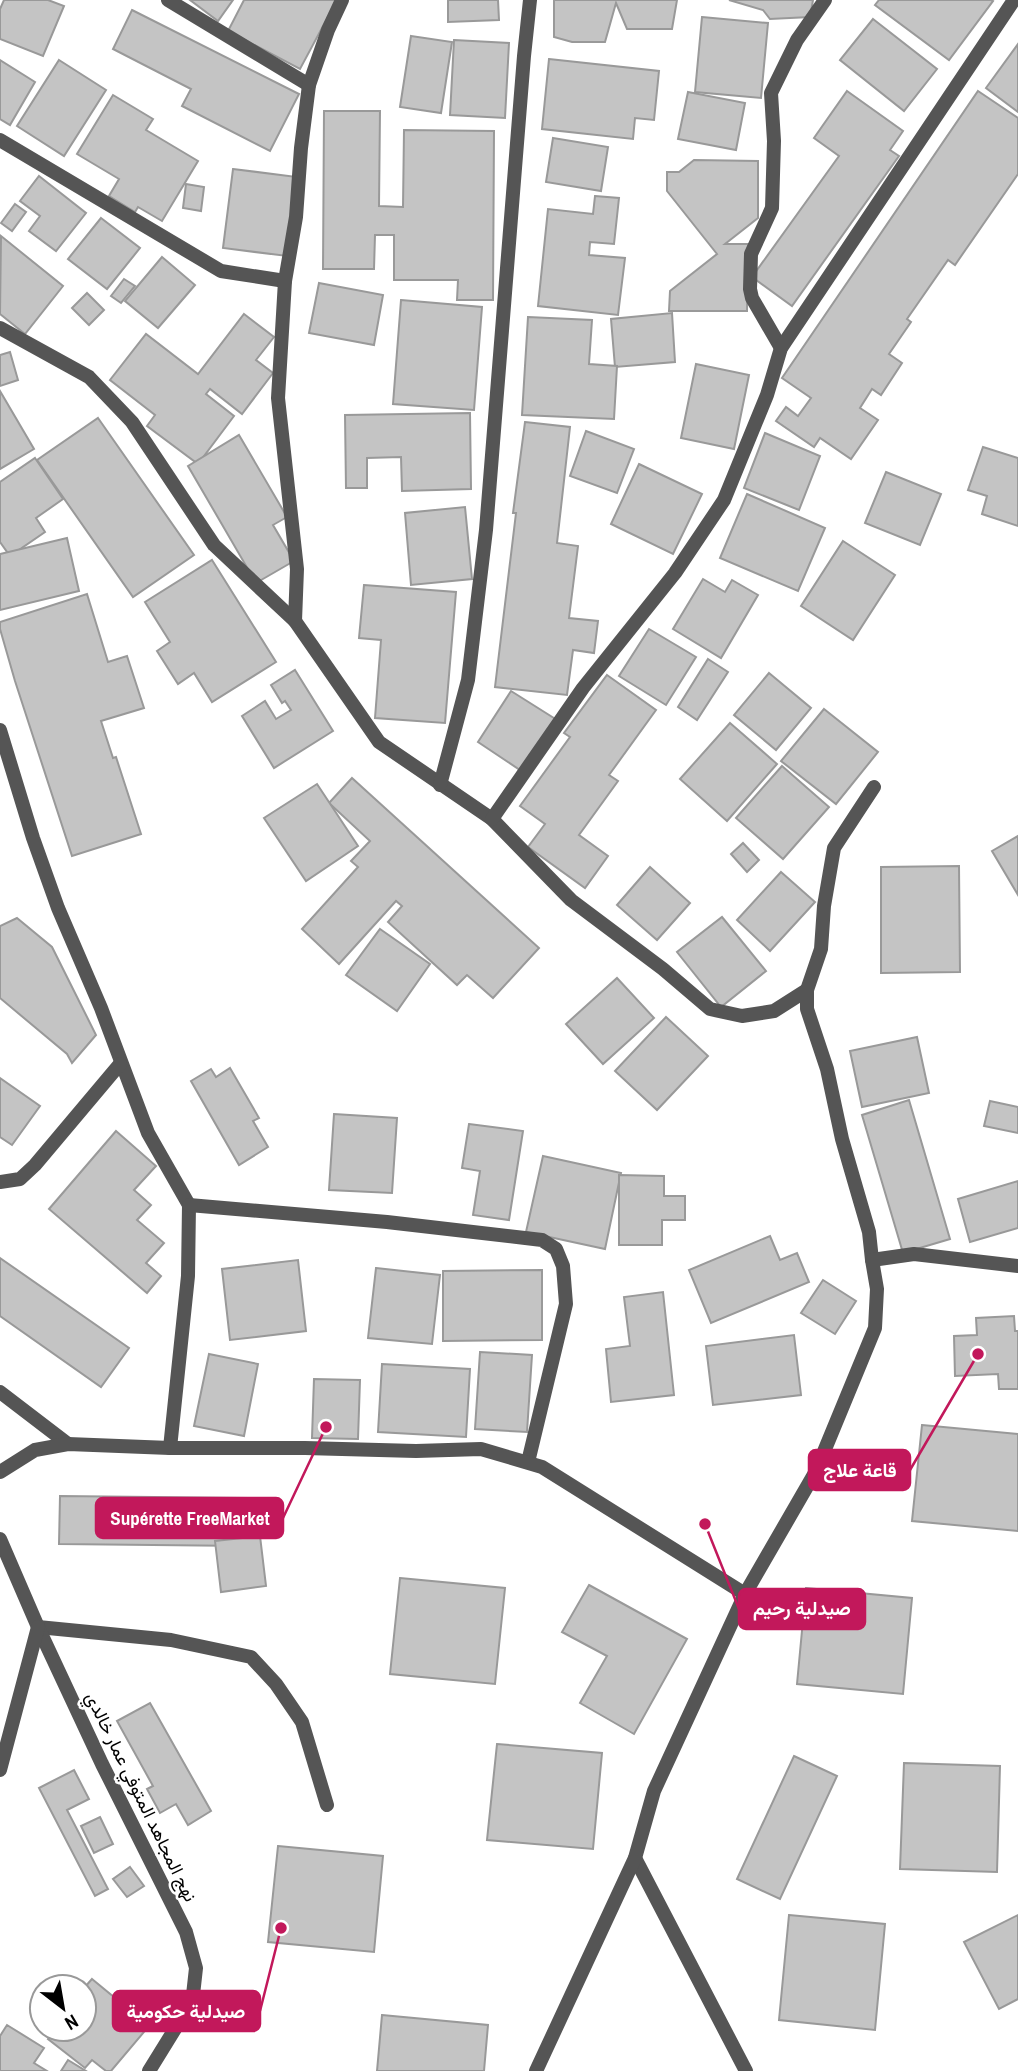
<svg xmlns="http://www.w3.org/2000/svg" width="1018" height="2071" font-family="'Archivo Narrow',Vazirmatn,sans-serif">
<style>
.building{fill:#c4c4c4;stroke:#999;stroke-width:2}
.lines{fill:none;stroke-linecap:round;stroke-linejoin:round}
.service{stroke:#555;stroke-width:14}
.minor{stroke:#555;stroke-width:14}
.labels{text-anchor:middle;stroke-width:5;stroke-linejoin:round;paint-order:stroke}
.street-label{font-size:18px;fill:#000;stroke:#fff}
.leader{fill:none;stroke:#c2185b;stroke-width:2.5}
.callout-dot{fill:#c2185b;stroke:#fff;stroke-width:2.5}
.callout{fill:#c2185b;stroke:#c2185b;stroke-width:2.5}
.callout-label{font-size:19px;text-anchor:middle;font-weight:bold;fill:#fff}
</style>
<rect width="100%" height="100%" fill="#fff"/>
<g class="building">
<path d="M4,0h44l16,6 -21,50 -43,-17v-30z"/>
<path d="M190,0h43l-15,21z"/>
<path d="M244,0h93l-37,69 -72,-38z"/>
<path d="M448,0h50l1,20 -51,2z"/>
<path d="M554,0h123l-5,29h-45l-11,-26 -11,39h-33l-18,-5z"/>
<path d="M729,0h84l-3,17 -40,2 -7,-9z"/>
<path d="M879,0h112l2,1 -44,59 -74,-55z"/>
<path d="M132,10l167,84 -29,57 -88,-45 9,-17 -78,-40z"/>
<path d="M702,17l66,6 -7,75 -66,-6z"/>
<path d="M873,19l64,50 -33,42 -64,-51z"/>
<path d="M411,36l41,6 -11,71 -41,-6z"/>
<path d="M454,40l55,3 -4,75 -55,-3z"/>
<path d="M1018,44v68l-32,-24z"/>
<path d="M549,59l110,12 -5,49 -19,-2 -2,21 -91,-10z"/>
<path d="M0,60l35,22 -25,43 -10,-6z"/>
<path d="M59,60l47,30 -42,66 -47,-30z"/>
<path d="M847,91l56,40 -13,19 9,6 -107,150 -40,-29 87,-121 -25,-18z"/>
<path d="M978,91l40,27v56l-63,91 -7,-5 -41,59 4,3 -22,32 13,9 -21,32 -9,-6 -12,19 18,12 -27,39 -31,-21 -6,9 -38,-26 10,-14 12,9 13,-18 -29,-20z"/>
<path d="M688,92l57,11 -9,47 -58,-11z"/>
<path d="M113,95l40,24 -7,11 52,31 -36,60 -24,-14 -3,5 -26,-16 10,-17 -42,-25z"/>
<path d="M324,111h56l-1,95 24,1 1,-77 90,1 -1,169h-36l1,-20h-64v-45h-19l-1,34h-51z"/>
<path d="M553,138l55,9 -7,44 -55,-9z"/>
<path d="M694,160l64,1v57l-33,26h23l-1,67h-78l1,-20 47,-37 -50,-63v-19h12z"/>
<path d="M233,169l64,8 -10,79 -64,-8z"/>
<path d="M39,176l47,37 -30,38 -27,-20 11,-15 -20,-15z"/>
<path d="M186,184l18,3 -3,24 -18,-3z"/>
<path d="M595,196l24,2 -5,46 -24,-2 -1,13 36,3 -7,57 -80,-9 10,-97 45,5z"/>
<path d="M15,204l11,8 -14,19 -11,-8z"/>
<path d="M101,218l39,30 -33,41 -39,-30z"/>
<path d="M1,236l62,50 -38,48 -25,-20z"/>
<path d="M162,257l33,28 -37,43 -33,-27z"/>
<path d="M124,279l11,7 -14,17 -10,-7z"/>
<path d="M319,283l64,12 -9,50 -65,-12z"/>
<path d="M87,293l17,17 -15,15 -17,-17z"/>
<path d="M401,300l81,7 -8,103 -81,-6z"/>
<path d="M672,313l3,49 -60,5 -4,-48z"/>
<path d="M244,314l30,23 -18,23 17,13 -31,41 -32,-25 -4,5 28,22 -36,48 -51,-38 8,-11 -45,-35 36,-46 52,40z"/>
<path d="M528,317l64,3 -3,44 28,2 -3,53 -92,-4z"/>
<path d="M10,352l8,28 -18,6v-31z"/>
<path d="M696,364l53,11 -15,74 -53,-11z"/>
<path d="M0,391l34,58 -34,20z"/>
<path d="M470,413l1,76 -69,2 -1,-34 -34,1v30h-21l-1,-73z"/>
<path d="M98,418l96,137 -61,42 -96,-137z"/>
<path d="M525,422l45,5 -13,116 21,3 -9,72 29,3 -4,32 -21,-3 -6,45 -72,-8 21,-174h-3z"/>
<path d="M586,431l48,18 -17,44 -47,-17z"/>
<path d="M765,433l55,23 -21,54 -55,-22z"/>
<path d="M239,435l48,82 -14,8 21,36 -38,22 -68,-117z"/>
<path d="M983,447l35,11v68l-36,-12 5,-18 -19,-6z"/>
<path d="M35,458l28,41 -27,19 9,14 -35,24 -10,-14v-60z"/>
<path d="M639,464l63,30 -29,60 -62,-30z"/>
<path d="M886,472l55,22 -21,51 -55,-22z"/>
<path d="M747,494l78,34 -27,63 -78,-33z"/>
<path d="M465,507l7,72 -61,6 -6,-72z"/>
<path d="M67,538l12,53 -79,19v-56z"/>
<path d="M843,541l52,34 -42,65 -52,-34z"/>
<path d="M212,560l64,102 -64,40 -18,-29 -16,11 -21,-33 13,-9 -25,-40z"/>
<path d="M703,579l22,13 7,-12 26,15 -37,63 -48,-29z"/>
<path d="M364,585l92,7 -11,131 -70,-5 6,-78 -22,-2z"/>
<path d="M87,594l21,68 19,-6 17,52 -43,13 12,37 3,-1 25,77 -69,22 -57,-175 -15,-52v-7z"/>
<path d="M649,629l47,28 -30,48 -47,-29z"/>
<path d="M708,659l20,13 -31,48 -19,-13z"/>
<path d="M295,670l38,61 -59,37 -32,-52 23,-15 11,18 15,-9 -6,-9 -3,2 -11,-18z"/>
<path d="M769,673l42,35 -35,42 -42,-35z"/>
<path d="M607,675l49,35 -47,65 9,6 -39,54 29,21 -23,32 -57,-41 17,-23 -25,-18 50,-69 -6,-4z"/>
<path d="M511,691l46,29 -34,52 -45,-30z"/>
<path d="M824,709l54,43 -42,52 -55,-43z"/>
<path d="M730,723l47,41 -50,57 -47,-42z"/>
<path d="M782,766l47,41 -46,52 -47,-41z"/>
<path d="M352,778l187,170 -46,50 -26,-23 -10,10 -69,-63 14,-16 -6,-5 -57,63 -37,-35 56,-62 -7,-6 19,-20 -41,-38z"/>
<path d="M317,784l41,62 -52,35 -42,-63z"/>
<path d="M1018,836v59l-26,-44z"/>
<path d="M743,843l16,17 -12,12 -16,-18z"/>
<path d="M959,866l1,106 -79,1v-106z"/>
<path d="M650,867l40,36 -33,37 -40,-35z"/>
<path d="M781,872l34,30 -45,49 -33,-31z"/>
<path d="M722,917l44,54 -45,36 -44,-55z"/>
<path d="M17,918l35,29 44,88 -24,28 -5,-9 -67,-56v-72z"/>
<path d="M380,929l50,35 -33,47 -51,-36z"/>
<path d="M617,978l37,40 -51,46 -37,-40z"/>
<path d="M666,1017l42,39 -51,54 -42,-39z"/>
<path d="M917,1037l12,56 -67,14 -12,-56z"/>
<path d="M230,1068l29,50 -6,3 15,26 -29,18 -48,-84 20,-12 5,8z"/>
<path d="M0,1078l40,28 -28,39 -12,-8z"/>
<path d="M909,1100l41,139 -47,14 -41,-138z"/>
<path d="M990,1101l28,6v26l-34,-7z"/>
<path d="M334,1114l63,4 -5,75 -63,-3z"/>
<path d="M469,1124l54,7 -14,89 -36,-5 7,-44 -18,-3z"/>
<path d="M116,1131l40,35 -22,24 17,15 -14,15 27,23 -18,20 15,13 -14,17 -98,-84z"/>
<path d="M543,1156l78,17 -16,76 -79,-17z"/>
<path d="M619,1175l45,1v20h21v24h-23v25h-43z"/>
<path d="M1018,1181v47l-48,14 -12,-43z"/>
<path d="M770,1236l10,24 17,-7 12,29 -98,41 -22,-53z"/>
<path d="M0,1258l129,90 -28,39 -101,-71z"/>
<path d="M298,1260l8,71 -76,9 -8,-71z"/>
<path d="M376,1268l64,7 -8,69 -64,-6z"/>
<path d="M542,1270v70l-99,1v-70z"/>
<path d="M823,1280l33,21 -21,33 -34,-21z"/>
<path d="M663,1292l11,103 -63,7 -5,-53 24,-3 -6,-49z"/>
<path d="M1014,1316l1,15h3v58h-19l-1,-15 -43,2 -1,-40 23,-1 -1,-17z"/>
<path d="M794,1335l7,60 -88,10 -7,-59z"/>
<path d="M480,1352l52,3 -5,77 -52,-3z"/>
<path d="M209,1354l49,10 -14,72 -50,-10z"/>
<path d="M382,1364l88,5 -4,68 -88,-5z"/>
<path d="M314,1379l46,1 -2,59 -46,-1z"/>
<path d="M922,1425l96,9v97l-106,-10z"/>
<path d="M60,1496l187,2 -1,48 -187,-2z"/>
<path d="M260,1536l6,50 -45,6 -6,-51z"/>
<path d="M400,1578l105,10 -10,96 -105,-10z"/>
<path d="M589,1585l98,54 -53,95 -54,-31 27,-47 -45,-24z"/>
<path d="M806,1588l106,10 -9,96 -106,-10z"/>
<path d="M150,1703l61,108 -23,14 -12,-21 -16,9 -13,-24 6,-3 -36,-65z"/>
<path d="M497,1744l105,9 -9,96 -106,-9z"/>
<path d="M794,1756l43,20 -57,123 -43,-20z"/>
<path d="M904,1763l96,3 -3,106 -97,-3z"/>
<path d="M74,1770l15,29 -22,11 41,79 -13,7 -56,-108z"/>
<path d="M100,1817l13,27 -19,9 -13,-27z"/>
<path d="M278,1846l105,10 -9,96 -106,-10z"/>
<path d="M130,1867l14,19 -17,11 -14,-18z"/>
<path d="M789,1915l96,9 -10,106 -96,-10z"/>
<path d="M1018,1915v84l-19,10 -35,-67z"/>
<path d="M92,1979l57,47 -38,45h-5l-14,-11 -7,8 -37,-29 8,-10h28v-41z"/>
<path d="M382,2015l106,10 -4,46h-107z"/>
<path d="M7,2025l37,23 -10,15 13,8h-47v-35z"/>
<path d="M68,2060l18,11h-25z"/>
</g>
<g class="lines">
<g class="service">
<path d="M38,1627l133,13 80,17 25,27 26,38 25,83"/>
<path d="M635,1858l111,213"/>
</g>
<g class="minor">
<path d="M168,0l141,85"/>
<path d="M0,140l221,131 64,10"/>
<path d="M0,328l89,49 43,45 82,123 81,76 84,121 113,77 79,81 92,69 47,40 32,7 32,-5 33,-21"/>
<path d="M781,348l-29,-50 -2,-9 1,-35 21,-46 2,-67 -3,-48 26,-53 28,-40"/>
<path d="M295,621l2,-52 -19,-171 7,-117 11,-64 5,-69 8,-63 19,-55 14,-30"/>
<path d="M0,730l33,108 25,70 43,100 47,125 41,72 -1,71 -18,172"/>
<path d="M440,785l28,-105 18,-150 38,-474 6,-56"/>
<path d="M492,819l91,-131 92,-115 49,-73 43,-105 14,-47 233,-348"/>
<path d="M0,1182l20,-3 15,-14 85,-101"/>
<path d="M189,1205l198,17 155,18 14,9 7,17 3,38 -38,158"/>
<path d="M872,1260l-3,-28 -27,-93 -15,-70 -20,-60v-19l14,-41 3,-43 10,-58 40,-61"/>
<path d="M0,1392l68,52"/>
<path d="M0,1472l35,-22 33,-6 102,4h135l111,3 65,-2 61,18 203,127"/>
<path d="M0,1539l38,88 64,137 84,168 10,36 -3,27 -15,29 -29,47"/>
<path d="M0,1770l38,-143"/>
<path d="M536,2071l99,-213 19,-67 91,-197 71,-123 59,-143 2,-39 -5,-29 42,-6 104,12"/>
</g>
</g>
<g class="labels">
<g class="street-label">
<text transform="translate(141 1797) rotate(64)" y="6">نهج المجاهد المتوفي عمار خالدي</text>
</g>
</g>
<path class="leader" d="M978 1354L910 1470M326 1427L283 1518M705 1524L739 1609M281 1928L260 2011"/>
<g class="callout-dot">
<circle cx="978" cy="1354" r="7"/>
<circle cx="326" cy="1427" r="7"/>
<circle cx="705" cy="1524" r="7"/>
<circle cx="281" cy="1928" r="7"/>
</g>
<g class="callout">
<rect x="809" y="1450" width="101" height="40" rx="7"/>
<rect x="96" y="1498" width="187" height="40" rx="7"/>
<rect x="739" y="1589" width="126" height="40" rx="7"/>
<rect x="113" y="1991" width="147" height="40" rx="7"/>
</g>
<g class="callout-label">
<text x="860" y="1477">قاعة علاج</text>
<text x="190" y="1525">Supérette FreeMarket</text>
<text x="802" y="1615">صيدلية رحيم</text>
<text x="186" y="2018">صيدلية حكومية</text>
</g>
<g transform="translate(63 2008) rotate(149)"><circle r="33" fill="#ffffff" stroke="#999999" stroke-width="2"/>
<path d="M0-5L12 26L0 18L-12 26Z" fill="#000000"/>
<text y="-10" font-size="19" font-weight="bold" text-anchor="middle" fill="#000000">N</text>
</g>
</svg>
